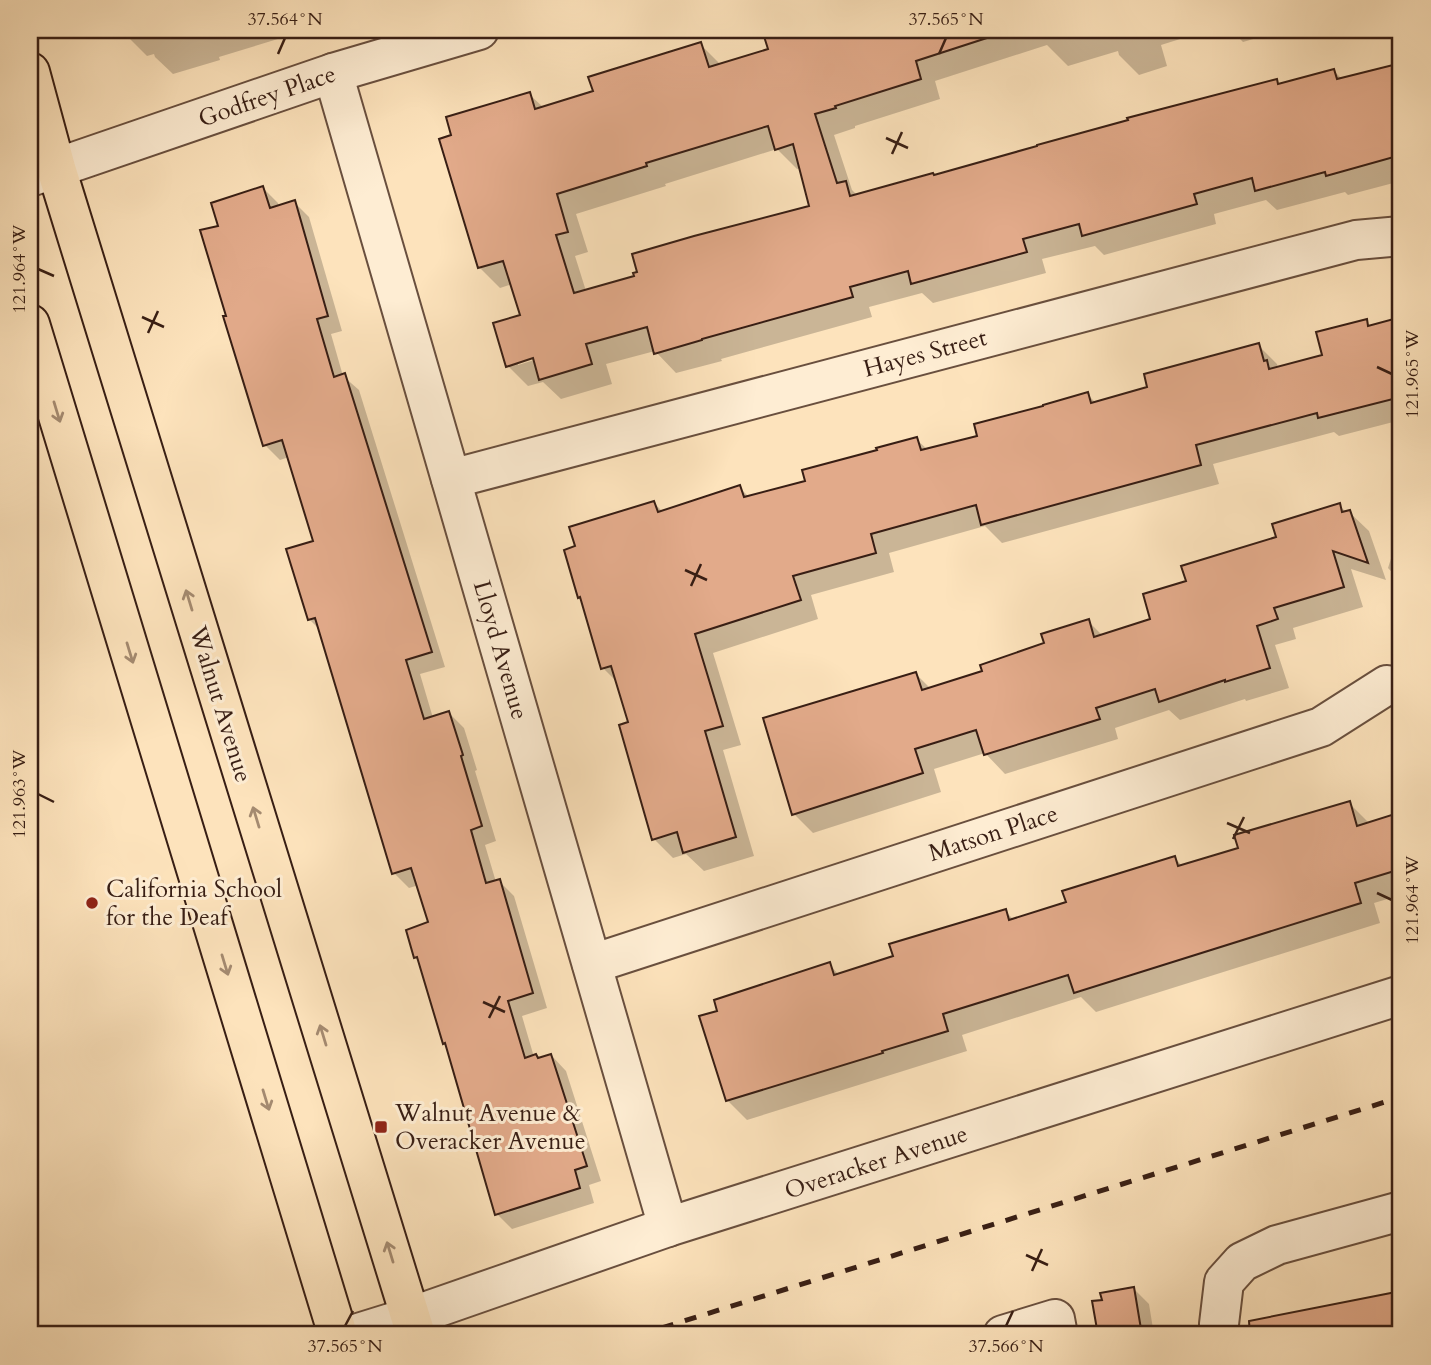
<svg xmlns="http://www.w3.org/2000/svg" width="1431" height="1365" font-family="Cardo,serif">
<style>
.shadow{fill:#0003;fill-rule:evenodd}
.building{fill:#e2aa8a;stroke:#381e14;stroke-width:2;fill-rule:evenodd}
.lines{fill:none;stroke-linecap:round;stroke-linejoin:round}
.minor-casing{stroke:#694f3e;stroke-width:42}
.major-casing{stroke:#381e14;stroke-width:42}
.minor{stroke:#feedd3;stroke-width:38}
.major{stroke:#fde3bc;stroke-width:38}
.rail{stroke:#381e14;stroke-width:5;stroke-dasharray:12 12;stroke-linecap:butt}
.oneway{stroke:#a48a70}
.ticks{fill:none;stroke:#381e14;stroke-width:2.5}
.poi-dot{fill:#8f2418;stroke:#feedd3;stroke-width:2.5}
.labels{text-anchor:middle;stroke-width:6;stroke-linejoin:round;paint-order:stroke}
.street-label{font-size:24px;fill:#381e14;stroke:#feedd3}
.poi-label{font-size:24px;fill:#381e14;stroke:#feedd3;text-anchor:start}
.neatline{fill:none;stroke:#381e14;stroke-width:2.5}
.ticks-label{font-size:18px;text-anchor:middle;fill:#381e14}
</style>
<rect width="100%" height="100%" fill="#fde3bc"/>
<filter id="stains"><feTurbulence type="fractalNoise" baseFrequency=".00286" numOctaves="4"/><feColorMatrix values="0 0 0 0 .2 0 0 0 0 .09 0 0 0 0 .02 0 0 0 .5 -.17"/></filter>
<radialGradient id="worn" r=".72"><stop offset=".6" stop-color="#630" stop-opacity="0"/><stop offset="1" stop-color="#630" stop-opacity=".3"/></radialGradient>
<g class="shadow">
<path d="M127,30h162l2,5 -72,22 1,3 -47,14 -18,-17 -1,-3 -7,2 -18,-18z"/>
<path d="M764,30h445l-48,15 6,21 -28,9 -20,-20 -1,-4 -50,15 -21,-21 -112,36 5,18 -85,27v2l-21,7 18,55 6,6 76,-19 342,-96 4,4 54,-14 9,9 58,-16v117l-53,14 -3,-3 -68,18 -11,-10 -52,14 2,10 -112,31 -9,-9 -53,13 4,14 -113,30 -11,-10 -53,14 3,10 -151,42 1,2 -46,12 -21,-22 -49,13 6,20 -51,15 -18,-17 -15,4 -20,-20 14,-49 -10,-33 -12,4 -20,-20 -27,-132 76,-42 15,14 51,-16 105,-48 21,21 49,-15zM777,149l20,20 4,-1 10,39 -172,66 -3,4 -50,14 -11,-35 13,-4 -12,-38 90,-28 -1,-2zM540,354l1,4 -23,7v-4z"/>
<path d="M1231,30h53l-41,12z"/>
<path d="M1313,30h29l-20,9z"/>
<path d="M263,188l15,15 1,4 15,-5 15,15 33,114 -11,3 12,42 16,14 86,277 -25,7 13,44 16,-5 15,15 13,42 -2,1 21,70 -11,4 11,37 3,-1 15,15 33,112 -25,8 12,41 5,2 12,-4 15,16 35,110 -12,4 5,18 -82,26 -15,-15 -50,-168 -3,-3 -24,-82 -4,-4 14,-33 -11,-39 -10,3 -15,-15 -73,-242 -12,-12 7,-77 -27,-85 -9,3 -15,-15 -37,-128 -8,-90z"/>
<path d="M1401,319v101l-62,16 -5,-4 -121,32 6,20 -217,59 -17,-17 -96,27 5,19 -83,23 7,24 -105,34 28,92 -18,5 31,106 -50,15 -18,-17 -13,4 -19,-19 -23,-115 -13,-41 -15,-15 -26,-121 77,-44 9,9 76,-25 11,11 57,-15 109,-44 12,11 51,-13 108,-43 9,9 53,-15 109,-43 19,19 1,4 46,-12 42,-35 5,6z"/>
<path d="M1339,505l8,8 2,-1 20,19 17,49 -35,-11 12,38 -70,21 3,11 -21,6 14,43 -43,13 -1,-2 -65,21 -11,-10 -54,18 3,11 -113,35 -20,-21 -51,16 7,23 -128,41 -19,-19 122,-140 15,15 53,-17 62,-28 42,-23 15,15 50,-16 35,-38 90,-43z"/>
<path d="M1401,527v55l-13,-14z"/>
<path d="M1349,803l21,21 31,-10v81l-27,8 6,20 -284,89 -15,-15 -119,38 5,16 -220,69 -20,-20 102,-136 10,11 56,-18 110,-46 9,9 55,-16 106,-46 8,9 57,-18z"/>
<path d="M1134,1289l15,15 5,31h-54l-6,-33 10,-1z"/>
<path d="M1401,1293v42h-102l-4,-21z"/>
</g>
<g class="building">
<path d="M762,30h230l1,6 -77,25 5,18 -86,27 1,2 -21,6 22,69 9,-2 4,15 83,-23 1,2 103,-29v-1l91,-25 -1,-2 150,-39 1,5 56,-15 3,10 64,-16v92l-75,21 -1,-4 -70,19 -3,-13 -58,16 3,10 -115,32 -3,-12 -56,15 4,13 -116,32 -3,-13 -58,16 3,10 -151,42v1l-48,14 -7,-27 -61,17 6,20 -53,16 -6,-22 -27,9 -13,-44 27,-8 -17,-54 -25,7 -39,-129 12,-4 -5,-18 84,-25 5,17 58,-18 -5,-14 113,-35 8,25 59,-18zM768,126l7,24 18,-6 16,62 -115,30 -62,18 5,18 -4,1 1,3 -60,17 -18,-58 12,-3 -11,-38 90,-28 -1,-3z"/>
<path d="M263,186l7,22 25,-8 33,116 -11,3 17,58 11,-4 87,279 -26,8 18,59 25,-8 14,44 -2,1 21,70 -11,4 15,53 14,-4 33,114 -25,8 17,57 11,-4 2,4 13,-4 36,112 -12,4 5,18 -85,27 -50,-172 -2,1 -26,-87 -3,1 -8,-28 22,-8 -17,-54 -19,6 -77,-256 -7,2 -22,-71 27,-8 -31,-101 -19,6 -40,-130h3l-26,-86 18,-4 -7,-23z"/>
<path d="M1401,317v80l-83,21 -1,-5 -121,32 5,20 -220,60 -5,-20 -105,29 5,19 -83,23 8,24 -106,34 28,92 -18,5 31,106 -53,16 -6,-21 -25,8 -33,-115 9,-3 -17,-56 -10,3 -21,-72 -2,1 -14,-48 11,-4 -6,-19 85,-26 4,11 82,-27 4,12 61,-16 -3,-11 75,-20 -1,-2 41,-11 4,13 56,-14 -3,-12 69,-18v-1l45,-13 3,11 56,-16 -3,-13 115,-31 5,18 3,-1 2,9 53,-14 -6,-23 51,-13 1,7z"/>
<path d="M1340,503l2,9 8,-2 18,53 -35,-12 11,36 -70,21 4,11 -21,7 13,42 -45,14v-2l-66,22 -4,-13 -59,19 4,11 -116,36 -8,-25 -61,19 8,24 -131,42 -29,-97 153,-46 6,18 60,-19 -2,-6 64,-22 -3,-9 48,-15 5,18 56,-18 -7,-25 43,-13 -5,-15 95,-29 -4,-13z"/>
<path d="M1350,801l7,25 44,-14v57l-46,14 6,20 -287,90 -6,-18 -125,39 5,17 -66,20 1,2 -157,48 -27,-85 18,-5 -3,-11 116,-38 4,13 59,-19 -4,-12 117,-35 3,11 57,-18 -4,-11 113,-35 3,10 60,-18 -4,-13z"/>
<path d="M1134,1287l8,48h-44l-6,-34 10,-1 -2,-7z"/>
<path d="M1401,1291v44h-151l-1,-14z"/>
</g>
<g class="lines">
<g class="minor-casing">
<g id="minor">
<path d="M333,73l335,1154"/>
<path d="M30,177l303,-104 146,-43"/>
<path d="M451,479l905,-239 45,-4"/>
<path d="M592,964l729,-237 66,-42"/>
<path d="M352,1335l58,-18 258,-90 733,-232"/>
<path d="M1003,1335l52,-16 3,16"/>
<path d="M1219,1335v-11l5,-42 18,-20 35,-17 124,-34"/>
</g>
</g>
<g class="major-casing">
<g id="major">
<path d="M30,72l26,96 360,1167"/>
<path d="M30,324l308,1011"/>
</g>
</g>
<use href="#minor" class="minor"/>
<use href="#major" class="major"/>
<path class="rail" d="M639,1335l762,-238"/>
</g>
<defs><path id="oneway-shaft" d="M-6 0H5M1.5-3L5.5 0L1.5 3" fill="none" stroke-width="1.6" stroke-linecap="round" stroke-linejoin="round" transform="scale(1.75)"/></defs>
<g class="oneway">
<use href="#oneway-shaft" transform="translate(57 412) rotate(73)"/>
<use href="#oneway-shaft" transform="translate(189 600) rotate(-107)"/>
<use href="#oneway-shaft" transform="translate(130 653) rotate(73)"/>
<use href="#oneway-shaft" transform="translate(256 817) rotate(-107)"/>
<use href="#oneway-shaft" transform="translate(225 965) rotate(73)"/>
<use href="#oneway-shaft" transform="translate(323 1035) rotate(-107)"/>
<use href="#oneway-shaft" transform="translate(266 1100) rotate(73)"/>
<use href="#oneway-shaft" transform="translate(390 1252) rotate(-107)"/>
</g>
<path class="ticks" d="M278,54l7,-16M939,54l7,-16M886,138l22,10M892,154l10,-22M38,269l16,7M142,317l22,10M148,333l10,-22M1377,367l15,7M685,570l22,10M691,586l10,-22M38,794l16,8M1227,823l23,10M1233,839l11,-22M1377,893l15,7M483,1002l22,10M489,1018l11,-22M1026,1255l22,10M1032,1271l10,-22M345,1326l8,-15M1006,1326l7,-15"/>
<g class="poi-dot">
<circle cx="92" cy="903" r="7"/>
<rect x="374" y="1120" width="14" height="14" rx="3.5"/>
</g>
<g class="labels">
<g class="street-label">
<text transform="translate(267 96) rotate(-19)" y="8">Godfrey Place</text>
<text transform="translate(925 353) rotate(-15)" y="8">Hayes Street</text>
<text transform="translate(501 650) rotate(74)" y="8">Lloyd Avenue</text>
<text transform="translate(221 704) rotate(73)" y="8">Walnut Avenue</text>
<text transform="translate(993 833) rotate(-18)" y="8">Matson Place</text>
<text transform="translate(876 1162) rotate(-18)" y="8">Overacker Avenue</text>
</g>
<g class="poi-label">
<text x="106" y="897">California School<tspan x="106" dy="28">for the Deaf</tspan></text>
<text x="395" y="1121">Walnut Avenue &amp;<tspan x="395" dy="28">Overacker Avenue</tspan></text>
</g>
</g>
<rect width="1431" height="1365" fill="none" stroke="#fde3bc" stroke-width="77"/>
<rect x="38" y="38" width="1354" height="1288" class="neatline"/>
<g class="ticks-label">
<text x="285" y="25">37.564°N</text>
<text x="946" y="25">37.565°N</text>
<text transform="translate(19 269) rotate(-90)" y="6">121.964°W</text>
<text transform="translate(1412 374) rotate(-90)" y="6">121.965°W</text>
<text transform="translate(19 794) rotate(-90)" y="6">121.963°W</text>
<text transform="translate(1412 900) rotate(-90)" y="6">121.964°W</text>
<text x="345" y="1352">37.565°N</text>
<text x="1006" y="1352">37.566°N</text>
</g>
<rect width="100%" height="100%" filter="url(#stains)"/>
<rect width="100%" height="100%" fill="url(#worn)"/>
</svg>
